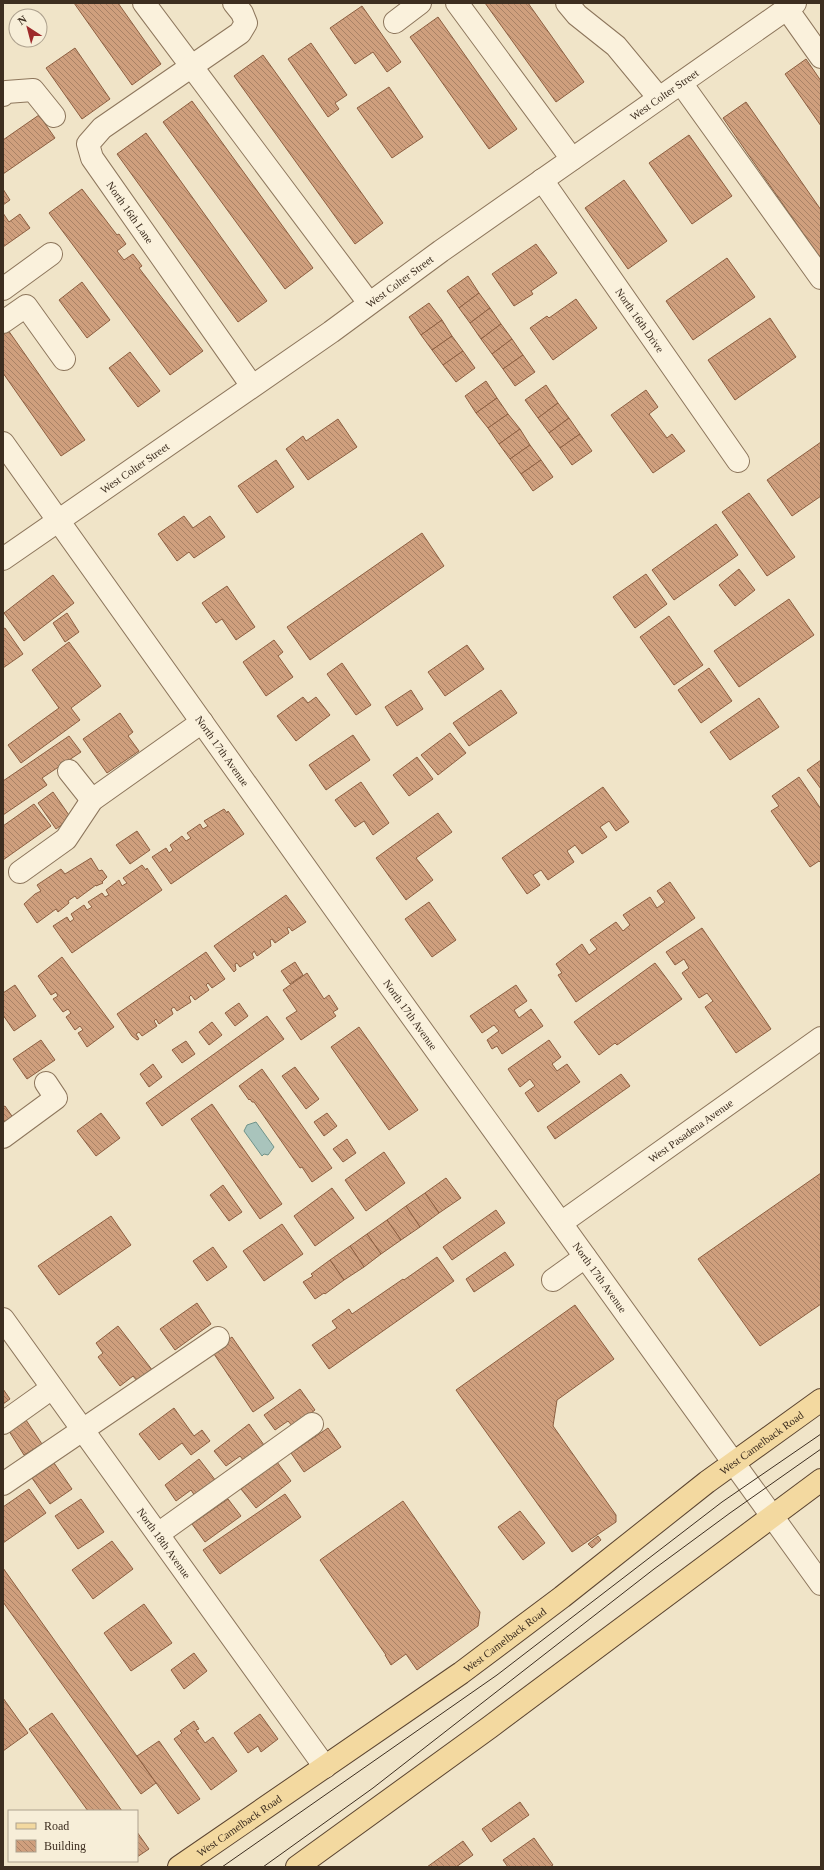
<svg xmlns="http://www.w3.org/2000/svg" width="824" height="1870" font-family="Georgia,serif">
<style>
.water{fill:#a9c4bc;stroke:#6f938a}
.building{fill:url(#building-back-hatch);stroke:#8d5f41}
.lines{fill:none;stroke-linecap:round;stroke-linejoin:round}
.minor-casing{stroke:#8d765c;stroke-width:24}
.major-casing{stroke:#5b4430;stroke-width:24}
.minor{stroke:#faf1dc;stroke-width:22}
.major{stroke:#f3d9a0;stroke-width:22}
.tram{stroke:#3d2e20;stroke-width:1}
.labels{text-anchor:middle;stroke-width:3;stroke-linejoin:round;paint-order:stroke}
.street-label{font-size:11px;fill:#3d2e20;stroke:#f7eed8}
</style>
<defs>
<pattern id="building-back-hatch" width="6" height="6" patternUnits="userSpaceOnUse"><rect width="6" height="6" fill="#cf9f7d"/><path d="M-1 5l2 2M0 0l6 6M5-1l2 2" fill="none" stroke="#a98266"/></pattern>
</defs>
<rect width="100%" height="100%" fill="#f0e4c8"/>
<path class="water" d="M256,1122l18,25 -6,8 -4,-1 -2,2 -18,-25 3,-6z"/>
<g class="building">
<path d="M74,3h44l43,61 -29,21z"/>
<path d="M485,3h43l56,79 -28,20z"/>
<path d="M362,6l39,56 -14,10 -14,-20 -18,12 -25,-36z"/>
<path d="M438,17l79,112 -28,20 -79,-112z"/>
<path d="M311,43l36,52 -12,8 4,6 -11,8 -40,-58z"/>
<path d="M75,48l35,51 -28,20 -36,-51z"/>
<path d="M263,55l120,168 -28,21 -121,-168z"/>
<path d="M806,59l15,22v45l-36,-52z"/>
<path d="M389,87l34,50 -31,21 -35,-50z"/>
<path d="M192,101l121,167 -28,21 -122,-167z"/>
<path d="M746,102l75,108v49l-98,-141z"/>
<path d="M39,115l16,23 -52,36v-34z"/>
<path d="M146,133l121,168 -29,21 -121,-168z"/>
<path d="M689,135l43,61 -40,28 -43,-61z"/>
<path d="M624,180l43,61 -39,28 -43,-61z"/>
<path d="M3,189l7,11 -7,5z"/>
<path d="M82,189l35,46 2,-1 7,10 -9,7 7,9 9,-6 9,12 -3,2 64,83 -33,24 -121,-162z"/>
<path d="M3,213l6,9 11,-8 10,14 -27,19z"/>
<path d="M536,244l21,29 -26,18 2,3 -19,12 -22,-32z"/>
<path d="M727,258l28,39 -62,43 -27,-39z"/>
<path d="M468,276l11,17 -20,15 -12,-17z"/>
<path d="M82,282l28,38 -23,18 -28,-38z"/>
<path d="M479,293l11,15 -20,15 -11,-15z"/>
<path d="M576,299l21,29 -44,32 -23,-32 17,-12 2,2z"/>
<path d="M429,303l13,17 -21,15 -12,-18z"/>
<path d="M490,308l11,16 -20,15 -11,-16z"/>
<path d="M770,318l26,39 -61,43 -27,-40z"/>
<path d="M442,320l10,16 -20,14 -11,-15z"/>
<path d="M501,324l11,15 -20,15 -11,-15z"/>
<path d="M8,330l77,110 -24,16 -58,-83v-39z"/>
<path d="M452,336l11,15 -20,14 -11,-15z"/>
<path d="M512,339l11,16 -20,14 -11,-15z"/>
<path d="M463,351l12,17 -19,14 -13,-17z"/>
<path d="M130,352l30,39 -22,16 -29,-39z"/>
<path d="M523,355l12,17 -20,14 -12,-17z"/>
<path d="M486,381l11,17 -21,15 -11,-17z"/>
<path d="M546,385l12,18 -20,15 -13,-18z"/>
<path d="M646,390l12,17 -9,7 18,24 5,-4 13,17 -32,22 -42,-58z"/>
<path d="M497,398l11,16 -20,14 -12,-15z"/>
<path d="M558,403l11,15 -20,15 -11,-15z"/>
<path d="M508,414l12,15 -21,15 -11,-16z"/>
<path d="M569,418l11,16 -20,14 -11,-15z"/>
<path d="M338,419l19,28 -49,33 -22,-31 17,-13 3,5z"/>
<path d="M520,429l10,16 -20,14 -11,-15z"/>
<path d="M580,434l12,17 -20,14 -12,-17z"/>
<path d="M821,442v54l-29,20 -25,-36z"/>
<path d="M530,445l11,15 -20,14 -11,-15z"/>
<path d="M276,460l18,27 -37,26 -19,-27z"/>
<path d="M541,460l12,17 -20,14 -12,-17z"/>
<path d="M749,493l46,64 -28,19 -45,-64z"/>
<path d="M184,516l9,12 17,-12 15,21 -31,21 -5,-6 -12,9 -19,-27z"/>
<path d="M716,524l22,31 -64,45 -22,-30z"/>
<path d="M422,533l22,33 -134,94 -23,-33z"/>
<path d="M739,569l16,21 -20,16 -16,-21z"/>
<path d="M646,574l21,30 -32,24 -22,-31z"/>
<path d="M53,575l21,28 -50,38 -20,-28z"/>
<path d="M227,586l28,41 -19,13 -14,-21 -6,4 -14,-20z"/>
<path d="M789,599l25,36 -75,52 -25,-36z"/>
<path d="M67,613l12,19 -14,10 -12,-19z"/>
<path d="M669,616l34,49 -29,20 -34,-48z"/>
<path d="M5,628l18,26 -20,14v-39z"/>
<path d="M274,640l9,12 -5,4 15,21 -27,19 -23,-34z"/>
<path d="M69,642l32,44 -30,22 9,12 -59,43 -13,-18 51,-37 -27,-38z"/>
<path d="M467,645l17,24 -39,27 -17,-24z"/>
<path d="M342,663l29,42 -15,10 -29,-41z"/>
<path d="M709,668l23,33 -31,22 -23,-33z"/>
<path d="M411,690l12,19 -26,17 -12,-19z"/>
<path d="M501,690l16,23 -48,33 -16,-23z"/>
<path d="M303,697l5,6 8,-6 14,18 -34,26 -19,-25z"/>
<path d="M759,698l20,29 -49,33 -20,-28z"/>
<path d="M120,713l13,19 -5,4 11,15 -32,22 -24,-34z"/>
<path d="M450,733l16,20 -28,22 -17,-20z"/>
<path d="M353,735l17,25 -44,30 -17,-25z"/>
<path d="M69,736l12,16 -39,26 5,7 -44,30v-34z"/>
<path d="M417,757l16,22 -24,17 -16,-21z"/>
<path d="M821,760v29l-14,-19z"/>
<path d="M799,777l22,32v54l-2,-2 -9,6 -39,-56 8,-5 -7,-10z"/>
<path d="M361,782l28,41 -16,12 -9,-14 -9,6 -20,-27z"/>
<path d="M603,787l26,35 -13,9 -7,-10 -9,6 7,10 -25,17 -7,-9 -8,6 7,11 -26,18 -7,-10 -8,5 7,10 -13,9 -25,-36z"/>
<path d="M53,792l18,26 -15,11 -18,-26z"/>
<path d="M34,804l17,22 -48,34v-34z"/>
<path d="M224,809l3,4 1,-2 16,23 -73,50 -19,-27 14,-9 3,5 4,-3 -3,-5 12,-9 4,5 5,-3 -4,-5 13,-9 3,5 5,-3 -4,-5z"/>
<path d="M438,813l14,19 -36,26 17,22 -27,20 -30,-42z"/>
<path d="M137,831l13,19 -20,14 -14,-19z"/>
<path d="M91,858l8,13 3,-1 5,7 -5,5 1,1 -7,3v-1l-19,14 -2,-3 -7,5 1,2 -11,9 -2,-3 -19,14 -13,-19 11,-10 6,-3 -4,-6 24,-16 4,5z"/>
<path d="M142,865l4,5 1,-2 15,22 -90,63 -19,-27 14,-9 3,5 4,-3 -3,-5 13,-9 3,5 5,-3 -4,-5 14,-9 3,4 4,-2 -3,-5 13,-10 3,6 5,-3 -4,-5z"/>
<path d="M670,882l25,36 -119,84 -18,-27 4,-2 -6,-9 26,-20 7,11 8,-6 -7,-9 26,-18 7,9 7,-6 -7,-10 27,-18 7,11 8,-6 -8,-11z"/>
<path d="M286,895l20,27 -14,9 -3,-4 -2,1 2,5 -14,10 -3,-4 -2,1 1,6 -14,10 -3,-5 -2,3 2,4 -14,9 -3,-4 -2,1 1,6 -2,2 -20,-26z"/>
<path d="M429,902l27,38 -24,17 -27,-38z"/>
<path d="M702,928l69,101 -35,24 -31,-46 8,-6 -6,-8 -8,5 -17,-25 7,-5 -5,-9 -9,6 -9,-13z"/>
<path d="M206,952l19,27 -13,9 -4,-5 -2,2 3,5 -14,10 -4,-5 -2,2 2,5 -14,9 -3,-4 -3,2 2,5 -14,10 -3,-5 -2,2 3,5 -15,10 -3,-4 -3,2 3,5 -2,1 -5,-4 -15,-22z"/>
<path d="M62,957l52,70 -27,20 -9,-14 5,-3 -3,-4 -5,4 -9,-13 5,-4 -3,-4 -5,3 -10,-13 5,-3 -2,-4 -5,3 -13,-19z"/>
<path d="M295,962l8,13 -13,9 -9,-13z"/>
<path d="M655,963l27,36 -65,46 -2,-2 -16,12 -25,-33z"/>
<path d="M307,973l17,26 5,-4 9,14 -5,3 3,4 -35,24 -15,-22 11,-7 -14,-21z"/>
<path d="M15,985l21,31 -22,15 -11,-16v-22z"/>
<path d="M516,985l11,16 -13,9 5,8 12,-9 12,17 -41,28 -5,-8 -5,3 -5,-9 12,-9 -5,-6 -12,8 -12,-17z"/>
<path d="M239,1003l9,13 -13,10 -10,-13z"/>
<path d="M267,1016l17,23 -122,87 -16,-23z"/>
<path d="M212,1022l10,13 -13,10 -10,-13z"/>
<path d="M359,1027l59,83 -29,20 -58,-83z"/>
<path d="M41,1040l14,20 -28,19 -14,-20z"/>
<path d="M549,1040l12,17 -9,7 5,7 10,-7 13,18 -42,30 -13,-19 10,-7 -5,-7 -10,8 -12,-18z"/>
<path d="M186,1041l9,13 -13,9 -10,-13z"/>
<path d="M153,1064l9,13 -13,10 -9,-13z"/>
<path d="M295,1067l24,32 -13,10 -24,-33z"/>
<path d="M262,1069l70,99 -20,14 -10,-15 -2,1 -46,-66h-2l-2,-3 -1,1 -10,-14z"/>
<path d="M621,1074l9,12 -75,53 -8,-12z"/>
<path d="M212,1104l70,100 -22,15 -69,-100z"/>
<path d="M5,1106l11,16 -13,9v-24z"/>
<path d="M101,1113l19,25 -24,18 -19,-25z"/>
<path d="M327,1113l10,13 -13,10 -10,-14z"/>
<path d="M347,1139l9,14 -13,9 -10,-13z"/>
<path d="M384,1152l21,31 -39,28 -21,-31z"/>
<path d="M821,1173v131l-61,42 -62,-87z"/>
<path d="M446,1178l15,20 -22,15 -14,-20z"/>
<path d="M223,1185l19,27 -13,9 -19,-26z"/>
<path d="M332,1188l22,30 -39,28 -21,-30z"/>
<path d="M425,1193l14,20 -19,14 -14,-21z"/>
<path d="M406,1206l14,21 -19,13 -14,-20z"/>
<path d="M496,1210l9,13 -53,37 -9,-13z"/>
<path d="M111,1216l20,29 -72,50 -21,-29z"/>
<path d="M387,1220l14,20 -20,14 -14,-20z"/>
<path d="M282,1224l21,30 -39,27 -21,-30z"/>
<path d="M367,1234l14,20 -17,13 -14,-21z"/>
<path d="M350,1246l14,21 -20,13 -14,-20z"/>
<path d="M213,1247l14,20 -20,14 -14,-20z"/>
<path d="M505,1252l9,13 -40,27 -8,-13z"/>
<path d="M437,1257l17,24 -125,88 -17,-24 25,-17 -5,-7 17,-12 3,5 51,-35 1,1z"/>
<path d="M330,1260l14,20 -19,14 -1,-1 -9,6 -12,-17 10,-6 -2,-2z"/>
<path d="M197,1303l14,21 -36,26 -15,-21z"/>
<path d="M575,1305l39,54 -57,41 -4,26 63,89v7l-44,30 -116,-162z"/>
<path d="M118,1326l35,45 -15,11 -5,-6 -13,10 -22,-29 5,-4 -7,-10z"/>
<path d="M232,1337l42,61 -21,14 -41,-61z"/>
<path d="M3,1389l7,10 -7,5z"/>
<path d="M300,1389l15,21 -22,17 -5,-6 -13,9 -11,-15z"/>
<path d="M174,1408l20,28 8,-6 8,11 -19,14 -9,-12 -23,17 -20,-26z"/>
<path d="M24,1417l18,27 -18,11 -17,-27z"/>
<path d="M249,1424l15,21 -20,16 -4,-5 -14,10 -12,-15z"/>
<path d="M328,1428l13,19 -37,25 -13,-19z"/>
<path d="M199,1459l17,22 -21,15 -4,-6 -15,11 -11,-16z"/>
<path d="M277,1462l14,19 -35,27 -15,-19z"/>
<path d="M54,1463l18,26 -22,15 -18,-26z"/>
<path d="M29,1489l17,24 -43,30v-36z"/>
<path d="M285,1494l16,23 -81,57 -17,-24z"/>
<path d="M81,1499l23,33 -26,17 -23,-33z"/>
<path d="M228,1499l13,17 -36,26 -13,-18z"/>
<path d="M403,1501l77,111 -2,14 -61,44 -11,-16 -15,11 -6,-10h1l-66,-95z"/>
<path d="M520,1511l25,32 -22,17 -25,-33z"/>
<path d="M598,1536l3,4 -9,8 -4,-4z"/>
<path d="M112,1541l21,28 -40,30 -21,-29z"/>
<path d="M3,1568l153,215 -15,11 -138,-192z"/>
<path d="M144,1604l28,39 -41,28 -27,-38z"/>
<path d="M194,1653l13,18 -23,18 -13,-19z"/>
<path d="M3,1698l25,35 -25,18z"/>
<path d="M52,1713l70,98h-34l-59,-82z"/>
<path d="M260,1714l18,25 -17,13 -3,-6 -10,7 -14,-20z"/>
<path d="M194,1721l5,8 -3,1 9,13 8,-6 24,34 -26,19 -37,-51 8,-6 -2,-2z"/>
<path d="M159,1741l41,58 -22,15 -41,-58z"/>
<path d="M520,1802l9,13 -38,27 -9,-13z"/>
<path d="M137,1832l12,17 -12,8z"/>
<path d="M534,1838l19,27 -3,2h-42l-5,-7z"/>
<path d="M463,1841l10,14 -17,12h-29z"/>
</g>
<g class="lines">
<g class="minor-casing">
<g id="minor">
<path d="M144,3l225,300"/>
<path id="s1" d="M234,3l8,10 4,10 -6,10 -138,95 -14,16 4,14 160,228"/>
<path d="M457,3l115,156"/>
<path d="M567,3l10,12 39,31 43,52"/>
<path d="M787,9l34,48"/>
<path d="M395,22l25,-19"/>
<path d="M681,83l140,195"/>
<path d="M3,95l3,-3 27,-2 21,26"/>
<path id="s2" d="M542,180l196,281"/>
<path d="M3,289l48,-35"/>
<path d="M3,322l23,-16 38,53"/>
<path id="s3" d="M3,443l389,546 429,595"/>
<path id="s4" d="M3,559l328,-227 110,-81 354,-248"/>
<path d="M69,771l23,29"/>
<path d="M20,872l46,-33 26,-39 110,-78"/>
<path d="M3,1137l53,-39 -10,-15"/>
<path id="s5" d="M561,1223l260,-185"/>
<path d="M553,1280l32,-23"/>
<path id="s6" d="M3,1319l322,448"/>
<path d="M3,1423l49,-35"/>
<path d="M3,1484l215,-146"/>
<path d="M158,1534l154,-110"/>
</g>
</g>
<g class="major-casing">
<g id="major">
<path id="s7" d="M179,1867l282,-194 101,-76 145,-115 114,-82"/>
<path d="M297,1867l193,-140 331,-247"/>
</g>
</g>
<use href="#minor" class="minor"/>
<use href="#major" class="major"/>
<g class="tram">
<path d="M222,1867l275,-192 225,-173 99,-68"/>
<path d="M263,1867l110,-79 281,-219 76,-56 91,-64"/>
</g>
</g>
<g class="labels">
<g class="street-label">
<text dy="4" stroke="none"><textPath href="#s4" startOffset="808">West Colter Street</textPath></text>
<text dy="4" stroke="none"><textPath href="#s1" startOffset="305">North 16th Lane</textPath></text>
<text dy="4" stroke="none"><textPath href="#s4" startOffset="484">West Colter Street</textPath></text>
<text dy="4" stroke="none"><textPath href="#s2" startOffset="171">North 16th Drive</textPath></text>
<text dy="4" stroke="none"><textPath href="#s4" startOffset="160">West Colter Street</textPath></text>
<text dy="4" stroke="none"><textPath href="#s3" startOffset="378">North 17th Avenue</textPath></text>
<text dy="4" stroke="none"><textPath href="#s3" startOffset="702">North 17th Avenue</textPath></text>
<text dy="4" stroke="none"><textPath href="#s5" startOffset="159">West Pasadena Avenue</textPath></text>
<text dy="4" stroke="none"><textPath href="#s3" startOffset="1026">North 17th Avenue</textPath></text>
<text dy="4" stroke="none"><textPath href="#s7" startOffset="721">West Camelback Road</textPath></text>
<text dy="4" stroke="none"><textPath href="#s6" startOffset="276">North 18th Avenue</textPath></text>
<text dy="4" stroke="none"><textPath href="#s7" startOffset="397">West Camelback Road</textPath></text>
<text dy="4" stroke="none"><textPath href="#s7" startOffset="73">West Camelback Road</textPath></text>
</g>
</g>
<rect width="824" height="1870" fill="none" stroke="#3d2e20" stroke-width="8"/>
<rect x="8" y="1810" width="130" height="52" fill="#f7eed8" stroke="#ada18e"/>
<rect x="16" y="1823" width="20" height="6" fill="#f3d9a0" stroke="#ada18e"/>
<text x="44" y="1830" font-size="12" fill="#3d2e20">Road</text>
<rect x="16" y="1840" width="20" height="12" fill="url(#building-back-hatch)" stroke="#ada18e"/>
<text x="44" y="1850" font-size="12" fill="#3d2e20">Building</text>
<g transform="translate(28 28) rotate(324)"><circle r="19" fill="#f7eed8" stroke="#ada18e"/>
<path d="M0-3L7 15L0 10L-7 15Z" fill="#9e2a2b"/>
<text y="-6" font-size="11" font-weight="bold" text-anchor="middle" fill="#3d2e20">N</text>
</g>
</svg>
